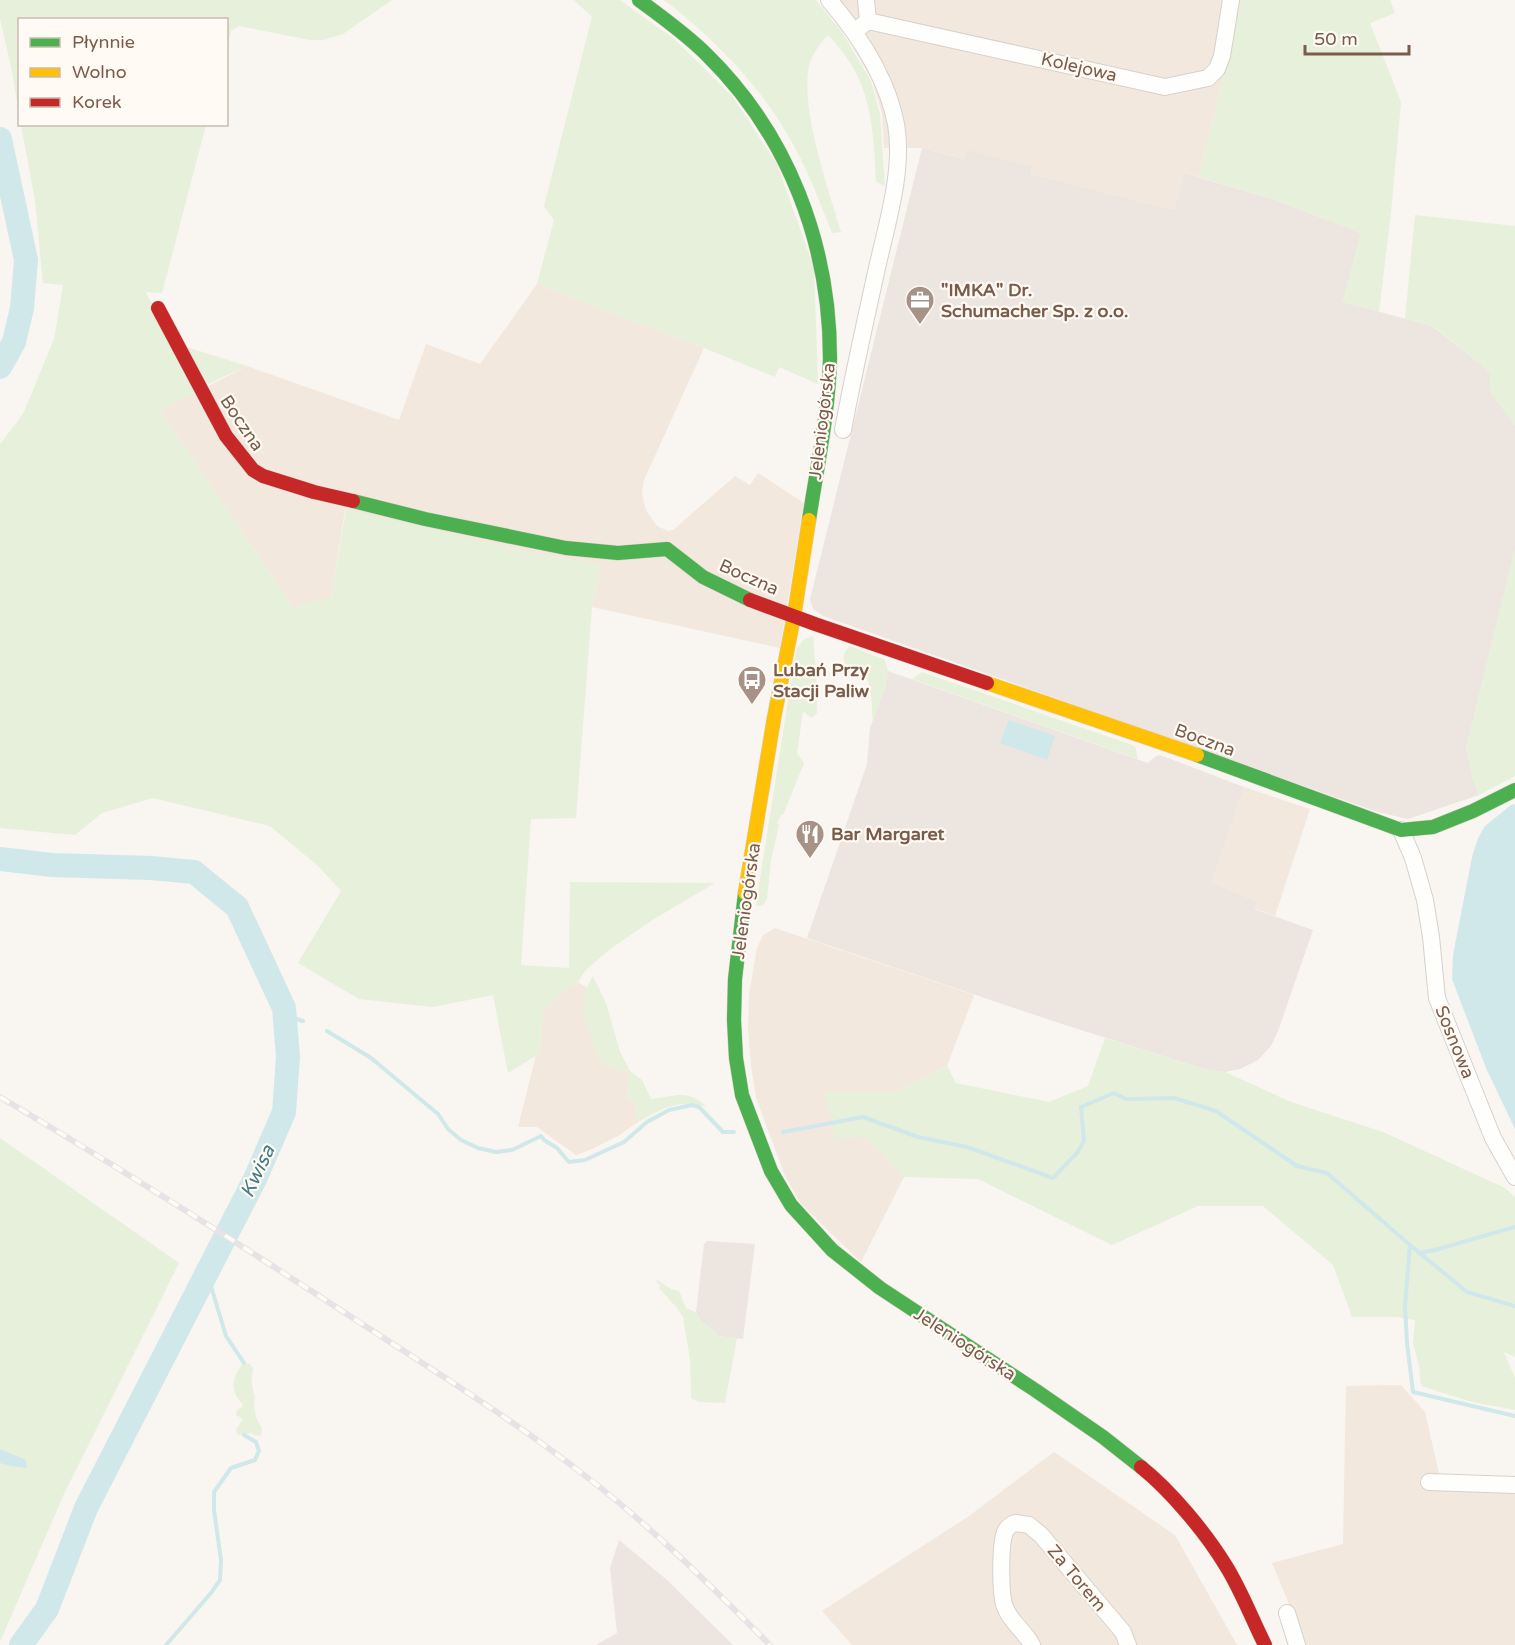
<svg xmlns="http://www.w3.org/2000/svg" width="1515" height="1645" font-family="'Varela Round',sans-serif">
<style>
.residential{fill:#f2e8de}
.industrial{fill:#ede5e0}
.green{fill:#e7f0db}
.water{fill:#d0e8ea}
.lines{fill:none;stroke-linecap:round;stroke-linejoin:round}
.stream{stroke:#d0e8ea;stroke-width:4}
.river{stroke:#d0e8ea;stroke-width:24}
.street-casing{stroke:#d7d1cb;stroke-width:18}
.fast-casing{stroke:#d9d2cb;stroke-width:15}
.slow-casing{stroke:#d9d2cb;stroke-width:15}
.jam-casing{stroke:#d9d2cb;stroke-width:15}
.street{stroke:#fefefd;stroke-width:16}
.fast{stroke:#4caf50;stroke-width:14}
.slow{stroke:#ffc107;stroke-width:14}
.jam{stroke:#c62828;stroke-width:14}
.rail-casing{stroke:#e6e3e7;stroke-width:6}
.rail{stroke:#fffaf3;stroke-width:4;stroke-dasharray:11;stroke-linecap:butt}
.labels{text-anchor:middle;stroke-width:4.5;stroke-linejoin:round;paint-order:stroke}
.street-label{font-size:18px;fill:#7a5c4d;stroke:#fffaf3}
.poi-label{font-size:18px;font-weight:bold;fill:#7a5c4d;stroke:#fffaf3;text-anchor:start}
.water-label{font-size:20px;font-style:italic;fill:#437c86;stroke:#fffaf3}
</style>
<rect width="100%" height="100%" fill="#f9f5f0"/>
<g class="residential">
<path d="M820,0h422l-43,177 -15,-4 -10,37 -143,-36 1,-6 -65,-17 -2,8 -43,-11h-38l-2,-35 -10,-33 -28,-48z"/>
<path d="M537,284l167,64 -60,132 -2,13 2,9 2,8 11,16 11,5 5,-1 62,-54 15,9 8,-12 46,30 -24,145 -188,-41 9,-42 -78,-14 -178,-41 -14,88 -38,9 -133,-196 87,-45 152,54 27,-76 54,20z"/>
<path d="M1244,787l66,22 -35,107 -22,-8 3,-7 -46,-18z"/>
<path d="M775,928l199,67 -27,71 -49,26h-73l79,85 -43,85 -60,-58 -16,-28 -29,-78 -5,-33 -3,-36 1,-35 8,-46 6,-13z"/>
<path d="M578,982l9,6 -3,6 -1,8 2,13 13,42 20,12 12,2 -3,28 8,3 3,20 -20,14 -26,13 -16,6 -39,-28h-19l18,-72 4,-3 3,-41 28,-26z"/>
<path d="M1401,1385l24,27 17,75 73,4v154h-209l-34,-82 71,-19 3,-158z"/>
<path d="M1054,1452l121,83 62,110h-385l-30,-34 147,-95z"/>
</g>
<g class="industrial">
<path d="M922,148l42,11 3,-9 65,17 -1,7 143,36 10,-37 91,27 86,33 -18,69 89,24 51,40 7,8 1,19 24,32v124l-49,199 7,31 6,16 -71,24 -30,-7 -555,-196 -10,-7 -3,-10z"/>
<path d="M888,671l260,92 8,-7 4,-1 84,32 -33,96 45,18 -2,8 59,21 -35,101 -7,15 -13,14 -18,9 -15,3 -21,-3 -145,-46 -252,-85 60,-174 3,-36 15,-40z"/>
<path d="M707,1241l48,3 -12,95 -26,-3 -2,-5 -14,-10 -5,-9 8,-68z"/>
<path d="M619,1540l48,40 66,65h-137l21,-12 -7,-65z"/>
</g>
<g class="green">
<path d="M0,0h392l-49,34 -20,6h-13l-71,-14 -8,5 -4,18 -1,-29h-206l-1,94 -7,-43 -12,-52z"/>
<path d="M574,0h46l53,38 60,59 44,67 37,104 4,116 -39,-17 -4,10 -71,-29 -167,-64 17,-64 -10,-14 48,-189z"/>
<path d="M664,0h152l26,32 29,49 9,33 5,72 -9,-4c-3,-58 -4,-102 -48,-147 -6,6 -12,14 -16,22 -17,39 17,134 29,175l-9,1c-12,-30 -23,-61 -39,-89 -32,-58 -77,-104 -129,-144z"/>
<path d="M1242,0h148l5,13 -25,10 31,79 -10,111 -12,99 -36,-10 18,-69 -86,-33 -76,-23z"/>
<path d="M21,125h185l-44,168 -16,-1 51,100 -37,19 133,196 38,-10 15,-88 177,42 78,14 -9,42 -16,211 -45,1 -10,146 48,3 1,-86 145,1 -61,36 -44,30 -25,22 -7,11 -7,3 -28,26 -3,42 -32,20 -15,-78 -60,12 -74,-8 -61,-36 43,-72 -22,-24 -49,-41 -117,-28 -51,15 -27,22 -75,-7v-384l23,-30 31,-75 9,-54 -20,-2 -8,-82z"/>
<path d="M1415,215l100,11v199l-24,-32 -1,-19 -7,-8 -50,-40 -28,-7z"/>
<path d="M180,345l67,21 -45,21z"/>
<path d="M1515,549v227l-36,19 -6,-16 -7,-31z"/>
<path d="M813,636l3,37 1,40 -5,5 -9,-7 -6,42 7,10 -21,52h-2l-4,9 2,1 -8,35 -4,39 -4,6 -5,1 -2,-2 40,-254 7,-10z"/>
<path d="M850,646l35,14 3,11 -3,17 -12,34c-1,-11 -1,-34 -6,-43 -8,-14 -26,-4 -23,-26z"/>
<path d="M922,672l213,74 3,13 -226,-80z"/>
<path d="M593,976l13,27 14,49 10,19 12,9 9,19c25,-2 35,-11 56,8 -29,-8 -44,1 -69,15l-3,-20 -8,-3 3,-28c-11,-2 -27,-3 -32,-14 -5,-16 -19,-47 -14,-63 2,-6 6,-12 9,-18z"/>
<path d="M1105,1038l99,31 21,3 66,30 92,30 122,56 10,9v160l-11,-5 11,26v32l-43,-8 -51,-16 -2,-20 -6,-23 2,-23 -18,-3h-45l-19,-52 -70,-59h-65l-86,39 -134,-66 -74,-2 -38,-40 -31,2 -10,-47h73l49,-26 9,17 93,19 39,-16z"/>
<path d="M0,1138l179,125 -116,233 -63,146z"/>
<path d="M657,1280l14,9 8,2 7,17 10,4 5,9 14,10 2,5 20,2 -12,65 -26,-1 -8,-4 -1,-39 -7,-42 -5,-8 -19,-21 2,-2 -5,-5z"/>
<path d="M244,1363l6,1 3,5c-2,10 -2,15 1,25 2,6 0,3 0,10 0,9 3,17 8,24l-1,8 -7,-1 -3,-2 -13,2 -2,-5 7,-11 -7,-4 1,-5 5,-3 1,-3c-14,-11 -11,-30 1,-41z"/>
</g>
<g class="water">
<path d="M1009,720l46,16 -8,24 -47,-17z"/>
<path d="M1515,804v325l-29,-61 -34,-89 1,-24 19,-98 6,-19 7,-12 26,-21z"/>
<path d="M0,1449l26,11 1,8 -17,-2 -10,-3z"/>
</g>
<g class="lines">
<g class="stream">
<path d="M285,1015l18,6"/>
<path d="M327,1031l44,27 67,56 10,15 13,11 17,8 18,4 16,-2 29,-14 3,4 13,8 12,14 16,-2 39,-18 23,-20 22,-12 23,-5 7,2 24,25h11"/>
<path d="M783,1132l80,-15 55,20 49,10 86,31 24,-25 7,-12 -3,-34 33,-14 12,6 48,-1 42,13 81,55 30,7 83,72 -5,61 2,37 6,49 102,24"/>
<path d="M1410,1245l57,47 48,14"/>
<path d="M1419,1253l16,-3 80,-23"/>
<path d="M207,1273l19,63 18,27"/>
<path d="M166,1645l45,-52 9,-13 1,-20 -7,-50v-18l17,-24 24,-8 4,-9 -3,-9 -12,-7"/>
</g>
<g class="river">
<path d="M0,139l26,121 -4,48 -8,34 -14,25"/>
<path d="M0,859l52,6 99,3 43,4 43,35 47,101 4,49 -4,55 -29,67 -169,329 -39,101 -26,36"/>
</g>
<g class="street-casing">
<g id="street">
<path d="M829,0c30,35 58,78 67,124 8,46 -9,99 -19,144 -12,54 -24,108 -34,162"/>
<path d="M868,21l297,66 43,-9 9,-9 5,-13 9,-56"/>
<path d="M859,28l9,-7 -2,-21"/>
<path d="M1401,830l12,28 12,42 6,37 6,61 56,140 22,39"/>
<path d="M1429,1482l86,3"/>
<path d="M1287,1613l10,32"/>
<path d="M1032,1645c-7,-14 -22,-23 -27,-38 -5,-12 -5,-62 0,-75 2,-5 5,-7 10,-9l14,2 12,10 82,97 5,13"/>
</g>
</g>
<g class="fast-casing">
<g id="fast">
<path d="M639,0c23,17 47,34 67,54 82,80 124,190 124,304 -1,54 -13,109 -21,162"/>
<path d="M353,501l72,18 141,29 52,5 49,-4 36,28 47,23"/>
<path d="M1197,755l204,75 32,-3 40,-16 42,-21"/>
<path d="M745,893l-10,86 -1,41 2,38 6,37 29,76 20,34 41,45 48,38 155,102 68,47 38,30"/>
</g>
</g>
<g class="slow-casing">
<g id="slow">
<path d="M987,683l210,72"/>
<path d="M745,893l29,-175 20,-102 15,-96"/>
</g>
</g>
<g class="jam-casing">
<g id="jam">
<path d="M158,308l68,128 27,34 10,6 51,16 39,9"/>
<path d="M750,600l65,24 172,59"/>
<path d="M1141,1467c30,24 65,66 85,99 15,24 26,53 39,79"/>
</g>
</g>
<use href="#street" class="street"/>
<use href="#fast" class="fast"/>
<use href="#slow" class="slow"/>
<use href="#jam" class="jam"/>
<g class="rail-casing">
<path id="rail" d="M0,1097c122,72 241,148 359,225 77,50 156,99 229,156 65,50 124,109 182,167"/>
</g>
<use href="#rail" class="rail"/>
</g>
<defs>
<g id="office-pin" transform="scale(1.5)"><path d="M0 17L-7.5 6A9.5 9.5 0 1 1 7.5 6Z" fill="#a69286" stroke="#fffaf3"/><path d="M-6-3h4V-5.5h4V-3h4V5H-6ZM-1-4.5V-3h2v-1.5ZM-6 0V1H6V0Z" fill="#fff"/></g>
<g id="bus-pin" transform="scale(1.5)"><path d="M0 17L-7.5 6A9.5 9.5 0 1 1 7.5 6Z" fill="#a69286" stroke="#fffaf3"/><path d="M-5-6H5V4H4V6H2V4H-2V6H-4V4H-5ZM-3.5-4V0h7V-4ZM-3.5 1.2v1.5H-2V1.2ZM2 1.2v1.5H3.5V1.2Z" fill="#fff"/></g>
<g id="restaurant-pin" transform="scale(1.5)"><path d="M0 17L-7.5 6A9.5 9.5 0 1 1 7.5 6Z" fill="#a69286" stroke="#fffaf3"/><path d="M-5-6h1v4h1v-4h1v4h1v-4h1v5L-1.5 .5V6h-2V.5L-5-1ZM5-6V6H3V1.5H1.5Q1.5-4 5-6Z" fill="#fff"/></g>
</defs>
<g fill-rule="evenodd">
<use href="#office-pin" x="920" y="300"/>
<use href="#bus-pin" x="752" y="680"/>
<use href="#restaurant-pin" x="810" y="834"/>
</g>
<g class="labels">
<g class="street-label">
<text transform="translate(1079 67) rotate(13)" y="6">Kolejowa</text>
<text transform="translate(822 421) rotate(-83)" y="6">Jeleniogórska</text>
<text transform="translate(242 423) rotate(56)" y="6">Boczna</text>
<text transform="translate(749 577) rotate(24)" y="6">Boczna</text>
<text transform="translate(1205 740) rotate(20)" y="6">Boczna</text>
<text transform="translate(746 901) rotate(-82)" y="6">Jeleniogórska</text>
<text transform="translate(1455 1042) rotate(68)" y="6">Sosnowa</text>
<text transform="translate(965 1344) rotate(33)" y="6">Jeleniogórska</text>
<text transform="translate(1077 1578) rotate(50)" y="6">Za Torem</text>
</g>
<g class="poi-label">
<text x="941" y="296">"IMKA" Dr.<tspan x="941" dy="21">Schumacher Sp. z o.o.</tspan></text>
<text x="773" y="676">Lubań Przy<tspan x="773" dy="21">Stacji Paliw</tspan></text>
<text x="831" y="840">Bar Margaret</text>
</g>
<g class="water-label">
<text transform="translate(257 1171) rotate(-65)" y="7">Kwisa</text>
</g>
</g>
<rect x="18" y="18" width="210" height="108" fill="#fffaf3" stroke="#cabbb1" stroke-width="1.5"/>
<rect x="30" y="38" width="30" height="9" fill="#4caf50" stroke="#cabbb1" stroke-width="1.5"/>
<text x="72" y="48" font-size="18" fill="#7a5c4d">Płynnie</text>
<rect x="30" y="68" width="30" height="9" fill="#ffc107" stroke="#cabbb1" stroke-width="1.5"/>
<text x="72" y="78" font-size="18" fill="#7a5c4d">Wolno</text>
<rect x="30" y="98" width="30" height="9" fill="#c62828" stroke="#cabbb1" stroke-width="1.5"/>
<text x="72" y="108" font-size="18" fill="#7a5c4d">Korek</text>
<path d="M1305 45v9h104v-9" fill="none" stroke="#7a5c4d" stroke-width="3"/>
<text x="1314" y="45" font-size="18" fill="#7a5c4d" stroke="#fffaf3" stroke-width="4.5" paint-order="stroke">50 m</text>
</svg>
